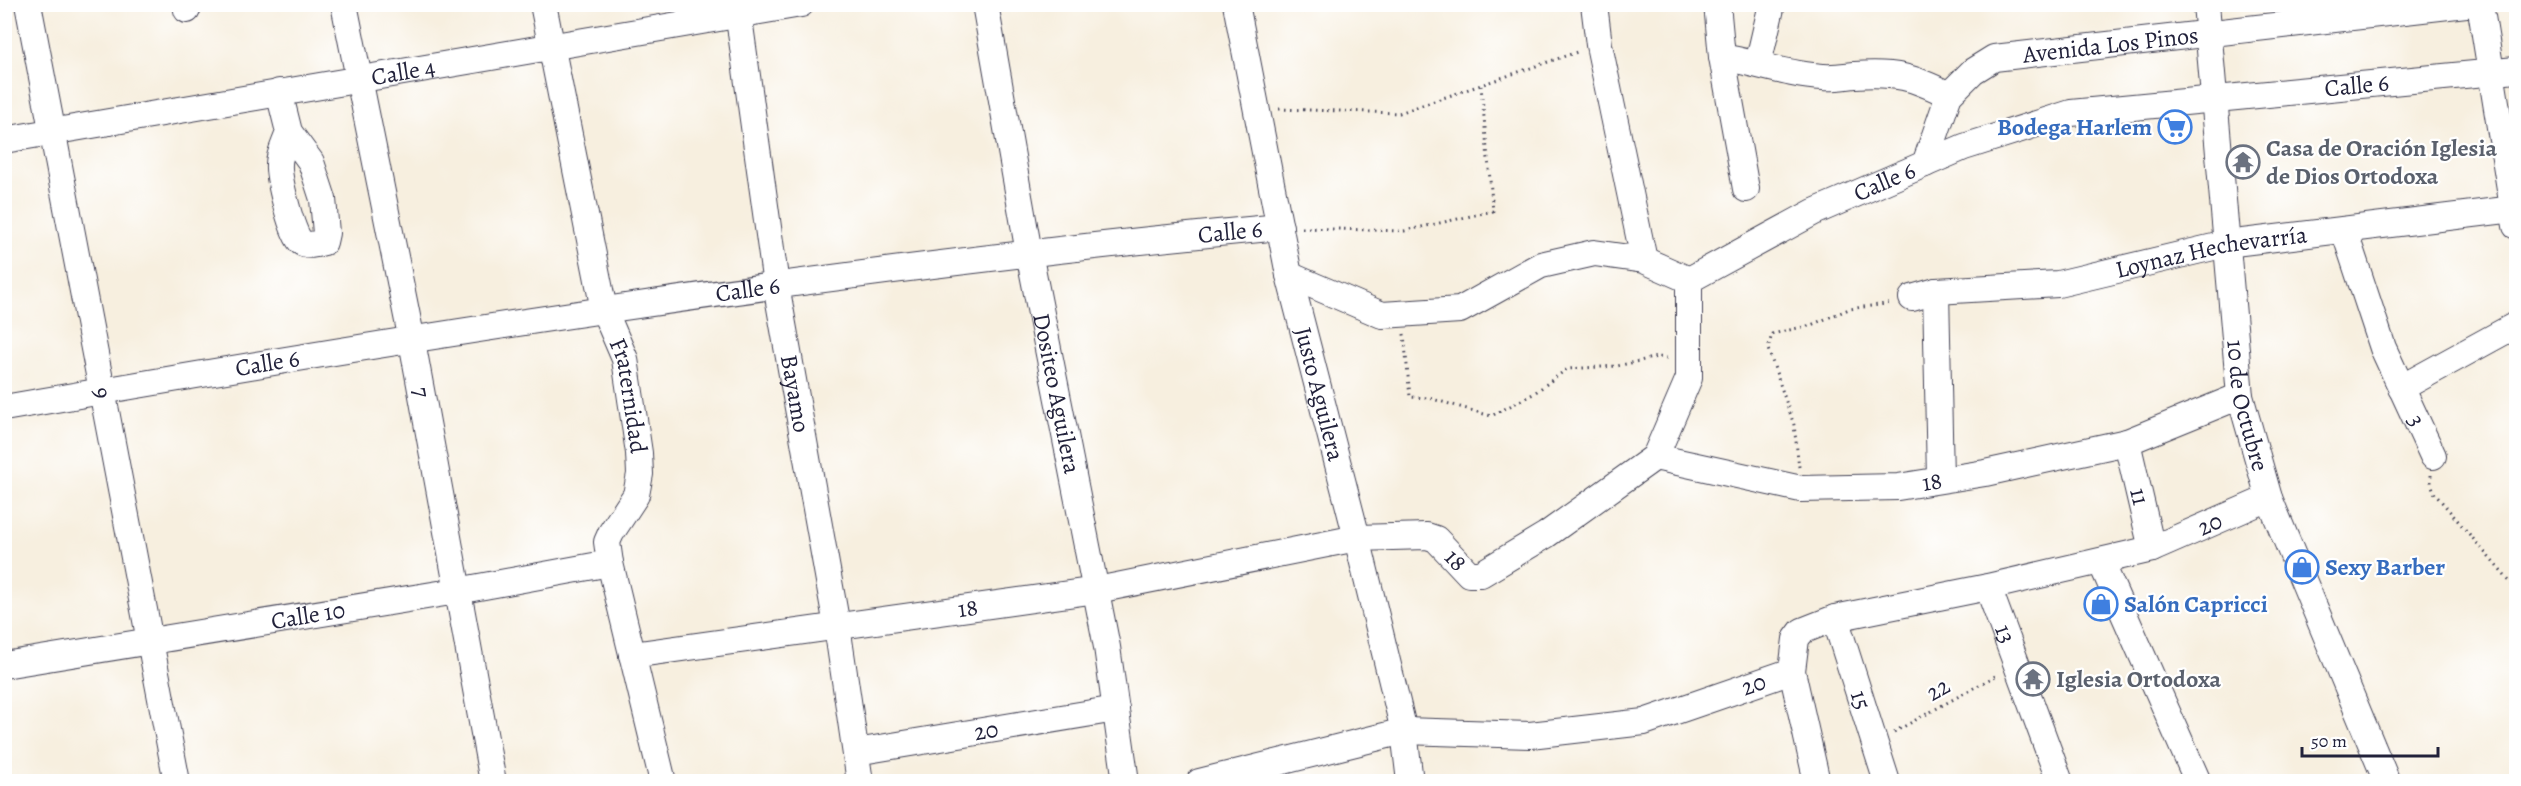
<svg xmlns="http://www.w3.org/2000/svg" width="2521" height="786" font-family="Alegreya,serif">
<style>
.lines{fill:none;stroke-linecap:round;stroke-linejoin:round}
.minor-casing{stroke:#424154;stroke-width:28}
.path{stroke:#424154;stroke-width:3;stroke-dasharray:1.5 4.5;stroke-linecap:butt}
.minor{stroke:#fff;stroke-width:26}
.labels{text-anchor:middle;stroke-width:4.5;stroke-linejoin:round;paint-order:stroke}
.street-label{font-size:24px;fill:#22223b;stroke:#fff}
.shop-label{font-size:24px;font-weight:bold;fill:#366cbe;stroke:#fff;text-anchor:start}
.worship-label{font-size:24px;font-weight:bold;fill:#5b616d;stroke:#fff;text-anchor:start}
</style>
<rect width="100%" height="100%" fill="#fff"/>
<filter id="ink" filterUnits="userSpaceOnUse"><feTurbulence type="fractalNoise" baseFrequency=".0167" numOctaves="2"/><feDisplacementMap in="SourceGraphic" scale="12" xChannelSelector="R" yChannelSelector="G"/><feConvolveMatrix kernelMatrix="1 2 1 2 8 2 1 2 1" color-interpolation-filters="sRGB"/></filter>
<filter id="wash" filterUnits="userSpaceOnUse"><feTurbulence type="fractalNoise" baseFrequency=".008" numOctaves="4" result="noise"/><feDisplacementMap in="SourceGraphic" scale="24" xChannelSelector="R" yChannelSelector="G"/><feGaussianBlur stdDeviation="1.35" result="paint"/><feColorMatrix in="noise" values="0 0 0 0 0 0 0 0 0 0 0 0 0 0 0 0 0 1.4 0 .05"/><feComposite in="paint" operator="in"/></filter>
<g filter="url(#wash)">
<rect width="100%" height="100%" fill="#f7efdf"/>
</g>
<g filter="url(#ink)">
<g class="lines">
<g class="minor-casing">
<g id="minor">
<path id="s1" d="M28,4l149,778"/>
<path d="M186,4l1,6"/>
<path id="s2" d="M344,4l68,337 81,441"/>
<path id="s3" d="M543,4l61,306 21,49 14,94 1,21 -4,21 -25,38 -4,9 3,21 53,219"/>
<path id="s4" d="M737,4l39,281 61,341 23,156"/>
<path id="s5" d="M985,4l44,249 78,394 19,135"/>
<path id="s6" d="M1236,4l53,271 68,263 47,193 6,51"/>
<path d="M1594,4l5,41 45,215"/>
<path d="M1717,4l5,53 24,132"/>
<path id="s7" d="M2206,4l34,392 29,102 118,284"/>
<path d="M2480,4l36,222"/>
<path d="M1722,57c34,6 66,18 101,20 10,1 22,-1 32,-2 41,-3 58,2 94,20"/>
<path d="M1758,64l14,-60"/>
<path d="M279,92l10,40 22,30 12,37 3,34 -2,9c-7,2 -16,5 -23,0 -9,-7 -23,-65 -22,-78 0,-10 7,-22 10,-32"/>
<path id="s8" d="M4,140l797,-136"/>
<path id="s9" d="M1925,164l24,-69 24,-24 21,-13 472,-54"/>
<path id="s10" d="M2344,230l39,118 50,108"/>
<path d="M1289,275l93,40 78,-5 81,-45 53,-12 50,7 45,20"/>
<path id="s11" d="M1689,280l125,-68 150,-65 107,-34 445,-43"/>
<path d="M1936,291l4,188"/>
<path id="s12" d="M1912,298l24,-7 122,-7 168,-40 288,-35"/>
<path d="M2401,388l115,-63"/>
<path id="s13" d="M4,408c423,-74 848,-141 1276,-181"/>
<path id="s14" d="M2127,442l25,107"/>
<path d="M1655,457l34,-79v-98"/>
<path d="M2101,562l97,220"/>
<path id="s15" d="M1988,587l72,195"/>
<path id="s16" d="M1835,618l52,164"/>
<path id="s17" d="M632,655l465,-65 260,-52 70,-2 9,3 33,35h12l65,-39 109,-78 146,32 97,-2 87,-14 142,-31 113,-46"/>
<path id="s18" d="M4,665l453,-74 153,-28"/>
<path id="s19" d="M856,752l260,-43"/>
<path id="s20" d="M1199,782l205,-51 126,4 114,-13 148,-51"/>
<path id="s21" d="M1817,782l-25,-111 4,-32 6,-8 33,-13 153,-31 164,-38 117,-51"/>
</g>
</g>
<g class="path">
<path d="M1279,109l120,4 181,-62"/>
<path d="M1302,228l102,3 89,-20 -12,-125"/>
<path d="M1404,334l6,63 19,1 62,18 42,-22 34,-25 50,-3 40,-9 11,1"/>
<path d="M1799,467l-5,-42 -26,-76 4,-15 39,-9 38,-16 44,-6"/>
<path d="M2431,475v8l4,11 81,95"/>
<path d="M1894,732l105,-58"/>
</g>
<use href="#minor" class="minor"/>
</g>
</g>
<defs>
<g id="supermarket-ring" transform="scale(1.725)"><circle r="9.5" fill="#fff" stroke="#3f7fe0" stroke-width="1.5"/><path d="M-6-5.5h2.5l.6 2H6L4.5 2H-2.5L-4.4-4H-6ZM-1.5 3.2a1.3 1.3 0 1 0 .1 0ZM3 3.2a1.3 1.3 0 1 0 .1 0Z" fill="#3f7fe0"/></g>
<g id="temple-ring" transform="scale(1.725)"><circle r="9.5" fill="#fff" stroke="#6b7280" stroke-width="1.5"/><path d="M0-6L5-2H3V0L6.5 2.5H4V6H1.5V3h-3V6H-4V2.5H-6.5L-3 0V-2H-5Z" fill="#6b7280"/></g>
<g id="shop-ring" transform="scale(1.725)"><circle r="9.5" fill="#fff" stroke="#3f7fe0" stroke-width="1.5"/><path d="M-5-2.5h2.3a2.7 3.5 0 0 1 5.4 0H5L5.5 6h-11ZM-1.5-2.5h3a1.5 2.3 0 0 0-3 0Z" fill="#3f7fe0"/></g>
</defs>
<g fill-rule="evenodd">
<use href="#supermarket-ring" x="2175" y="127"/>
<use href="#temple-ring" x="2243" y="162"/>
<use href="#shop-ring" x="2302" y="567"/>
<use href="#shop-ring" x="2101" y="604"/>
<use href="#temple-ring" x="2033" y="679"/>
</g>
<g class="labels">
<g class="street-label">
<text dy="8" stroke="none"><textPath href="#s9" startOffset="249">Avenida Los Pinos</textPath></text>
<text dy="8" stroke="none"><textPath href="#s8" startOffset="405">Calle 4</textPath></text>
<text dy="8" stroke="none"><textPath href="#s11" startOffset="705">Calle 6</textPath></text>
<text dy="8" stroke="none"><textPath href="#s11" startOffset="219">Calle 6</textPath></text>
<text dy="8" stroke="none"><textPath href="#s13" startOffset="1239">Calle 6</textPath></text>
<text dy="8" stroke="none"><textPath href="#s12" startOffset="304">Loynaz Hechevarría</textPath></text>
<text dy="8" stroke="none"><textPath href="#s13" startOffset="753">Calle 6</textPath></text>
<text dy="8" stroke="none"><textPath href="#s13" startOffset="267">Calle 6</textPath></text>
<text dy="8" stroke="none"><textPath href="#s2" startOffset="396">7</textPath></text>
<text dy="8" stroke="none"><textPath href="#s1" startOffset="396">9</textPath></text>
<text dy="8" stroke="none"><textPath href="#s4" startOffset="394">Bayamo</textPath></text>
<text dy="8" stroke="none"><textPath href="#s5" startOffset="396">Dositeo Aguilera</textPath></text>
<text dy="8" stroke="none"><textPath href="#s6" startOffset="399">Justo Aguilera</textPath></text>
<text dy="8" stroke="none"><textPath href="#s3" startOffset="402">Fraternidad</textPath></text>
<text dy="8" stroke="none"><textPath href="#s7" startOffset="404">10 de Octubre</textPath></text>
<text dy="8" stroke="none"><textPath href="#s10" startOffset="204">3</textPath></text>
<text dy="8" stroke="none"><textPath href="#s17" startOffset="1365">18</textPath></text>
<text dy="8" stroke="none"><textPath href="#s14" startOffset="56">11</textPath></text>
<text dy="8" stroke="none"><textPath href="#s21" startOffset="579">20</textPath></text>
<text dy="8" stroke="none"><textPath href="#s17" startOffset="843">18</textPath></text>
<text dy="8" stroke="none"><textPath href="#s17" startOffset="339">18</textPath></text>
<text dy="8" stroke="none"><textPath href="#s18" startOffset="308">Calle 10</textPath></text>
<text dy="8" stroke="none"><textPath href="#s15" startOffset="50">13</textPath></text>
<text dy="8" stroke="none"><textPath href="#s20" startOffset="568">20</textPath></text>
<text transform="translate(1938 689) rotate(-29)" y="8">22</text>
<text dy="8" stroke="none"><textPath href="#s16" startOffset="86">15</textPath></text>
<text dy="8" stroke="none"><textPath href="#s19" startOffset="132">20</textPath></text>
</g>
<g class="shop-label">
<text x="2152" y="135" text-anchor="end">Bodega Harlem</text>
<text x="2325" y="575">Sexy Barber</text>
<text x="2124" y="612">Salón Capricci</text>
</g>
<g class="worship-label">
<text x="2266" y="156">Casa de Oración Iglesia<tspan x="2266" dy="28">de Dios Ortodoxa</tspan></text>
<text x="2056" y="687">Iglesia Ortodoxa</text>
</g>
</g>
<rect width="2521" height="786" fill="none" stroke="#fff" stroke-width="24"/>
<path d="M2302 747v9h136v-9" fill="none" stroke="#22223b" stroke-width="3"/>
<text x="2311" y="747" font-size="18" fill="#22223b" stroke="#ffffff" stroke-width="4.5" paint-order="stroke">50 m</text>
</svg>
